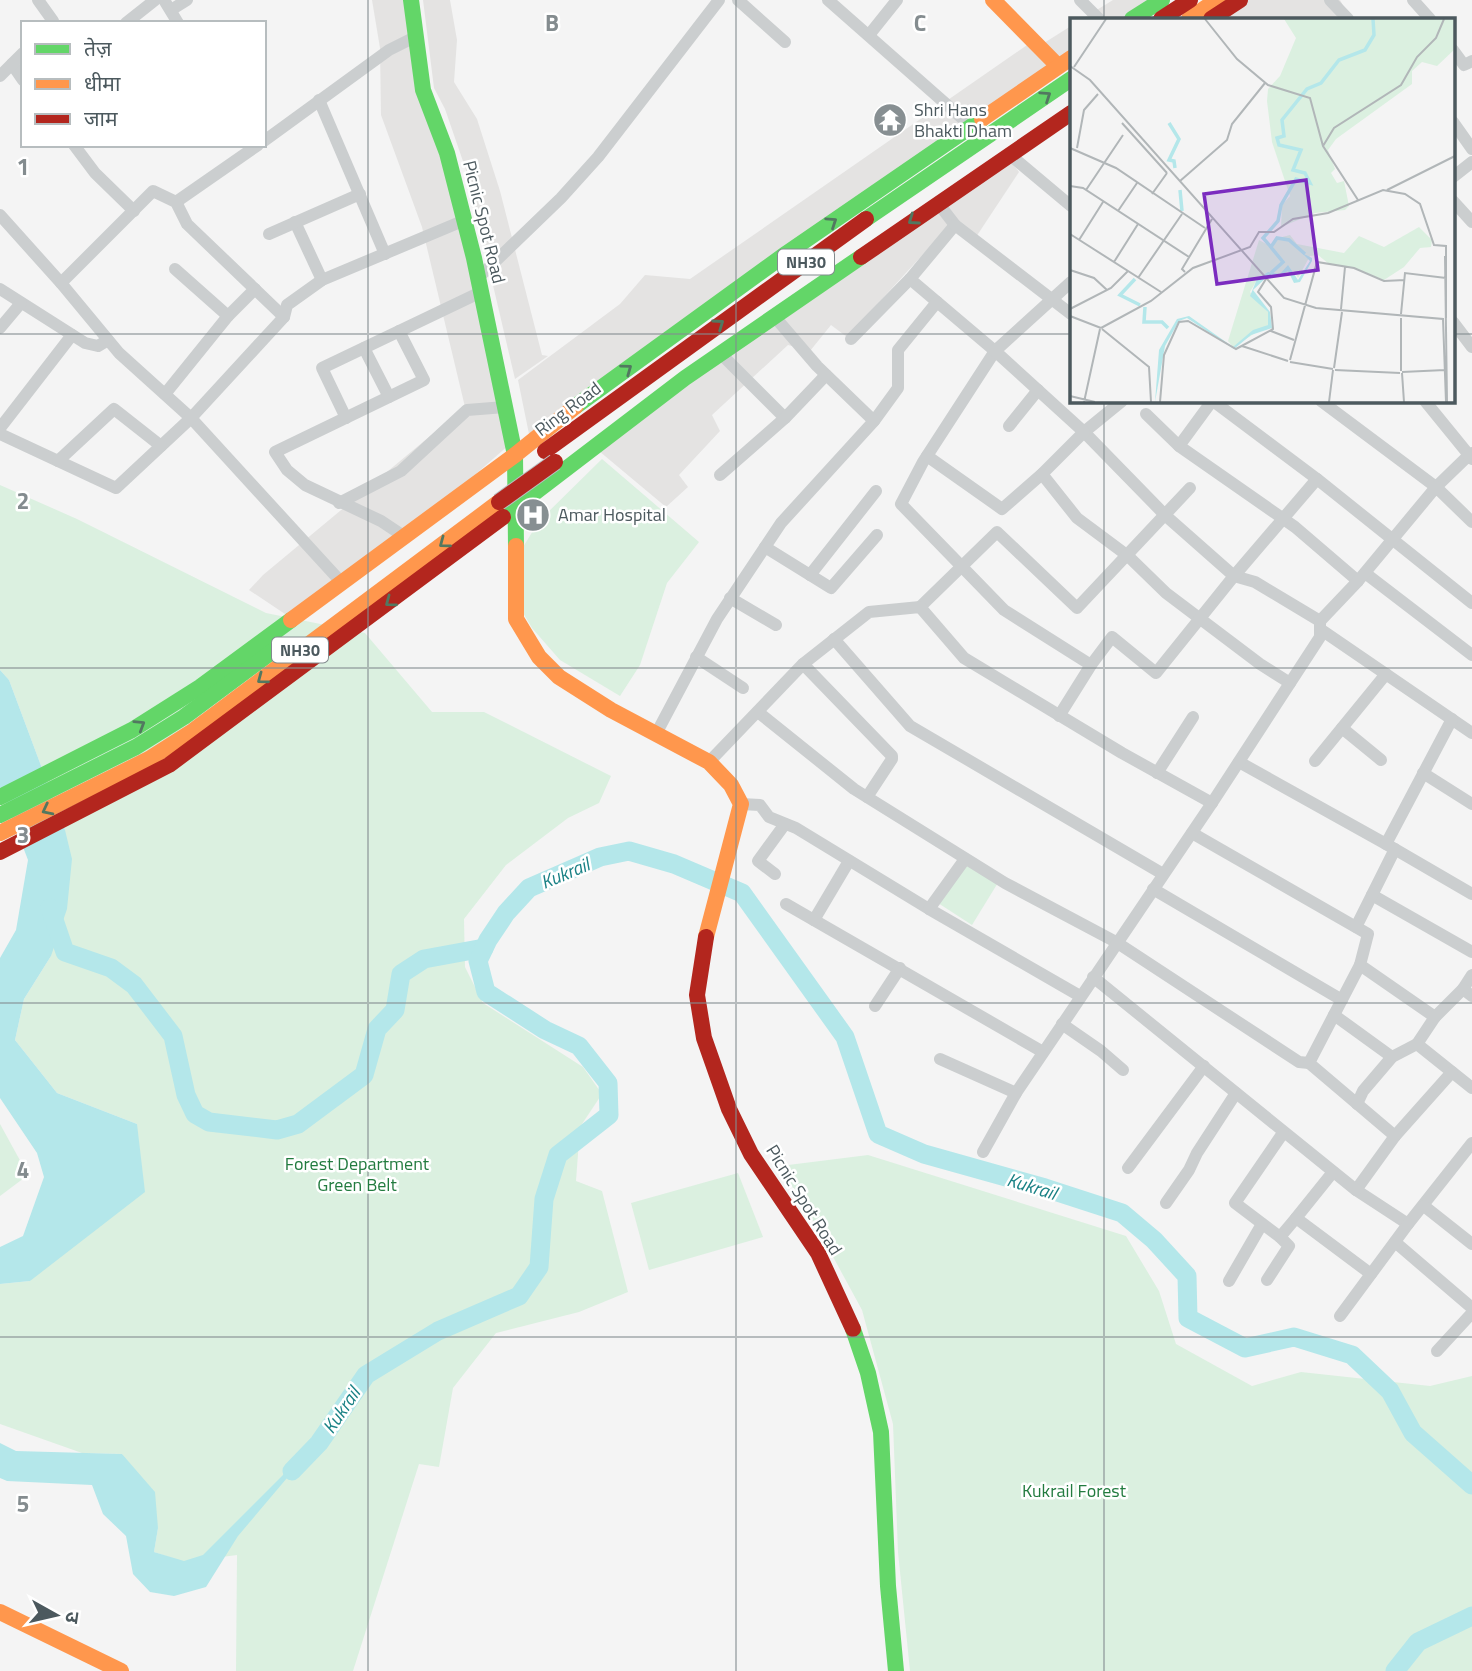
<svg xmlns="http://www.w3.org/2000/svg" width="1472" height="1671" font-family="'Titillium Web','Noto Sans Devanagari',sans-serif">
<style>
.commercial{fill:#e4e3e2}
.green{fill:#dbf0e0}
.water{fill:#b4e7ea}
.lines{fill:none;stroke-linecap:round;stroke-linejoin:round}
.river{stroke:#b4e7ea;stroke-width:19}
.street{stroke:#cbcecf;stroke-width:12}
.fast{stroke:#63d668;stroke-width:16}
.slow{stroke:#ff974d;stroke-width:16}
.jam{stroke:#b3261e;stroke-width:16}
.jam-bridge-casing{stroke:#b9bfc2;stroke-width:18;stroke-linecap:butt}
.jam-bridge{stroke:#b3261e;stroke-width:16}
.oneway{stroke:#527860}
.grid{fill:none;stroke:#848c8f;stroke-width:2;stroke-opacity:0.55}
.labels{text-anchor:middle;stroke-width:5;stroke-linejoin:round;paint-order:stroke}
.shield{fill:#fff;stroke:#828b8e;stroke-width:2}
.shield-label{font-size:16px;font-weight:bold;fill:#4c595e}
.poi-label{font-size:18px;fill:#4c595e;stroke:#fff;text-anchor:start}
.street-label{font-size:18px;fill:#4c595e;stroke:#fff}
.park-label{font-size:18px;fill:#227b3f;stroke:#fff}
.water-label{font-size:19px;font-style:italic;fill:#198185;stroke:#fff}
.inset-river{fill:none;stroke:#b4e7ea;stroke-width:3.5}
.inset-road{fill:none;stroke:#b1b6b8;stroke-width:2}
.view{fill:#7b2cbf;fill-opacity:0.15;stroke:#7b2cbf;stroke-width:3.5}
.inset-edge{fill:none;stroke:#4c595e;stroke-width:3.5}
.grid-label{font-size:23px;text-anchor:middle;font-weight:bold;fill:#848c8f;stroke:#fff;stroke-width:5;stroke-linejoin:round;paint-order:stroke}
</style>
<rect width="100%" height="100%" fill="#f4f4f4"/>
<g class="commercial">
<path d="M372,0h36l103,443 -75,66 -148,107 -39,-26 14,-15 202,-168 -43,-180 -41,-112 -1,-67z"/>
<path d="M423,0h27l7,40 -3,42 23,37 23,72 42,164 6,1 -33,23 -49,-209 -21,-61 -11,-21z"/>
<path d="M1113,0h41l-29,19h-43z"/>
<path d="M1244,0h96l5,9 -10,10h-119z"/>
<path d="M1071,26v26l-542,382 -11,-54 102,-76 25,-29 45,4 340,-236h14z"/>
<path d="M1009,159l10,13 -43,65 -21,-16 -10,-18z"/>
<path d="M937,207l13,18 -103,112 -16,-12 -21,26 -22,-6 -76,70 8,16 -41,44 9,12 -22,20 -67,-56 71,-56z"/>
</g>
<g class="green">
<path d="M602,459l97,83 -32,41 -27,82 -20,31 -60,-36 -28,-32 -13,-22 1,-54 19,-31z"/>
<path d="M0,485l77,34 189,94 99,20 67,79h52l127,64 -12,27 -31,15 -62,47 -42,54 1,48 18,36 100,64 19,27 -22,33 -4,54 26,10 26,101 -49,20 -83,21 -43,55 -14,79 -20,-3 -66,207h-117l1,-116 -53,7 -30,-10 4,-24 -36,-74 -40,-1 -82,-29v-140l30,-3 107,-157 -80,-31 -42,-53 9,-41 27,-43 14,-126 -56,-150 -9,-10z"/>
<path d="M965,860l34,21 -27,44 -34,-22z"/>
<path d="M0,1124l28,51 -28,21z"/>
<path d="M868,1155l258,81 33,55 17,53 76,42 49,-14 129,14 42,-10v295h-562l-12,-119 -5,-128 -31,-114 -43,-79 -39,-65z"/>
<path d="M738,1173l25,64 -114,33 -18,-67z"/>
</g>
<g class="water">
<path d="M0,670l9,10 56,150 7,29 -5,50 -16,47 -27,43 -9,41 42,53 80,31 8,68 -115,89 -30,3v-37l23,-11 21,-59 -7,-24 -37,-55v-140l16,-28 12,-70 -28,-73z"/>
<path d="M0,1443l16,8 106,3 33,38 3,36 -4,24 30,9 19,-6 94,-94 12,-9 -71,84 -32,51 -32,9 -24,-4 -17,-18 -7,-38 -23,-22 -11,-29 -85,-4 -7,-3z"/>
</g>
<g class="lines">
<g class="river">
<path d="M50,908l15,44 46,16 23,17 39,51 13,59 9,19 14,8 68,8 21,-6 66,-49 13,-46 18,-19 6,-36 23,-15 60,-11"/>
<path d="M292,1471l27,-28 47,-68 72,-44 81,-35 20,-29 5,-68 14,-44 51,-40 -1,-32 -29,-37 -34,-16 -59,-38 -8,-31 10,-21 18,-27 23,-25 71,-31 29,-6 45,13 68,29 103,144 33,97 46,20 121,34 77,25 32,27 33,36 1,42 57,30 49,-11 58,18 38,36 23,42 59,52"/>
<path d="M1395,1671l23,-29 54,-26"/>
</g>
<g class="street">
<path d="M38,0l15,21 -1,2"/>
<path d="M164,0l14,23"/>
<path d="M738,0l47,42"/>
<path d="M828,0l143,126"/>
<path d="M1080,0l19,19"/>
<path d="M1330,0l18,19"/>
<path d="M1413,0l17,19"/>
<path d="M171,10l16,-10"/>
<path d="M126,23l29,-23"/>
<path d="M869,35l28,-35"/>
<path d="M1453,50l11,15 8,-4"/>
<path d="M12,64l11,16"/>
<path d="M0,76l23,-23"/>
<path d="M319,100l66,154"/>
<path d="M1453,122l19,27"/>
<path d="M264,141l125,-91 26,-13"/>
<path d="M74,145l21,28 39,38"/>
<path d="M1009,154l62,52"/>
<path d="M1453,177l19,-15"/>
<path d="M1453,201l19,21"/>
<path d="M176,202l82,-57"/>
<path d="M938,203l17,22 -45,54 85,72 -72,111 -22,42 103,106 87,55 -32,51"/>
<path d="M0,215l61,68 58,70 72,65 151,165"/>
<path d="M295,222l27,58"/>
<path d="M955,225l116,89"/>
<path d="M269,234l91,-40"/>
<path d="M478,278l83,-80 37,-41 121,-157"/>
<path d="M61,283l92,-92 23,11 11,22 97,93"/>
<path d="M0,289l85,54 13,3 10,-6"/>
<path d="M228,316l27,-27"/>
<path d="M1453,322l19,25"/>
<path d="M0,328l21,-25"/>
<path d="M399,331l25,49 -149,72 12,18 18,15 76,36 24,16"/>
<path d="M851,339l59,-60"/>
<path d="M364,348l25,49"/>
<path d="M720,353l65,65"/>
<path d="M165,394l63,-78 -53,-47"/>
<path d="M1122,401l-38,31 82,84 68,60 21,6 65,39"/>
<path d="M1212,401l-33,45 116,81 63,54"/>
<path d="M1213,401l104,78 155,124"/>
<path d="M1321,401l115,86 33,-32 3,4"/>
<path d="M1425,401l44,54 3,-2"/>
<path d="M1146,414l33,32"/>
<path d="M346,418l-24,-50 159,-76"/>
<path d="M874,421l24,-33v-38l39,-48"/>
<path d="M1009,426l29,-36"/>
<path d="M0,428l72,-93"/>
<path d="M0,434l116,54 75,-70 93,-101 3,-12 35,-25 143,-60"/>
<path d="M927,456l75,53 40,-35 42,-42 -89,-81 76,-69"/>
<path d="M58,461l56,-52 47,37"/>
<path d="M1042,474l35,44 51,38 38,37 94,71 30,19"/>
<path d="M720,475l65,-57 41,-43"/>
<path d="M339,503l62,-32 66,-61 38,-3"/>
<path d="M765,547l66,41 46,-53"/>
<path d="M1365,573l107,82"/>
<path d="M810,575l66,-84"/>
<path d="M730,598l46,27"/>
<path d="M920,607l77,-75 80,76 113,-120"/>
<path d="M1320,629l152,104"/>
<path d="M834,639l76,87 253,148"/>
<path d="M696,657l47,31"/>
<path d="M803,664l89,92v3l-25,38"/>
<path d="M1091,665l21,-28 44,36 78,-97 83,-97"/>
<path d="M758,712l96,77 151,94 111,59 183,120 10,1"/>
<path d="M1342,728l39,32"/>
<path d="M656,734l61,-115 64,-96 93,-102 -57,-55 -43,-50"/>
<path d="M1315,761l71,-87"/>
<path d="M709,762l94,-98 66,-52 51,-5 44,51 158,95 90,50"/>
<path d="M1239,762l147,82 66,-125"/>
<path d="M1157,773l36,-56"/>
<path d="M1423,773l49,31"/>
<path d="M741,804l19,1 9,12 27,11 133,81"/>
<path d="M1192,833l176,101 -8,31 75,52 -18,27 55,44"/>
<path d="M1386,844l86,50"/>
<path d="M965,859l-36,50 151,87"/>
<path d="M775,874l-17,-13 27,-37"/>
<path d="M1153,889l189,111"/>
<path d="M1372,895l100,57"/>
<path d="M786,904l257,148"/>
<path d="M814,920l35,-59"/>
<path d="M1356,927l39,-78"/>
<path d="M1360,965l-51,98 86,73 -39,54 52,34 64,-81"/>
<path d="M1093,977l263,213"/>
<path d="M1463,989l9,-14"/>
<path d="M875,1006l25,-38"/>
<path d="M1334,1015l58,42"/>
<path d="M1435,1017l28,-28 9,7"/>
<path d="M1062,1024l39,27 22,19"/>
<path d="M940,1059l76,34"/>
<path d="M1357,1104l6,-13 29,-34 25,-13"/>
<path d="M1283,1133l-48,70 45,34 16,-19"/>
<path d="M1395,1136l57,-64"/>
<path d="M983,1152l33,-59 196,-290 108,-166v-16l38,-40 78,-94 36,35"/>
<path d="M1128,1168l76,-102"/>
<path d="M1333,1172l-37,46 75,56"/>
<path d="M1166,1203l23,-33 8,-17 39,-60"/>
<path d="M1424,1206l48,38"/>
<path d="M1395,1242l77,66"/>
<path d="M1267,1280l22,-34 -9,-9"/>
<path d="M1229,1281l33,-57"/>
<path d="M1340,1316l68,-92"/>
<path d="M1437,1351l35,-38"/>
</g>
<g class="fast">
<path d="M411,0l12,90 24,63 27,105 41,197 1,91"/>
<path d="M1132,19l30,-19"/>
<path d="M866,219l205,-140"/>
<path d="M576,406l211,-153 195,-134"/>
<path d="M503,517l182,-139 176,-121"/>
<path d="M0,797l132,-67 68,-43 91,-67"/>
<path d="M0,815l136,-68 48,-30 97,-72"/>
<path d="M853,1329l15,44 13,59 7,154 8,85"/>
</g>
<g class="slow">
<path d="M993,0l65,66"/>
<path d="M1189,19l28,-19"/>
<path d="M982,119l89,-61"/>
<path d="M516,546v73l23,38 20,20 52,33 98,52 22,23 10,19 -35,133"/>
<path d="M291,620l224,-165 61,-49"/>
<path d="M0,833l149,-74 44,-28 306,-229"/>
<path d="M0,1612l121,59"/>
</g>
<g class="jam">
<path d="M1161,19l29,-19"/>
<path d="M1211,19l29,-19"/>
<path d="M861,257l210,-144"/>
<path d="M545,451l321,-232"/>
<path d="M0,852l169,-87 334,-248"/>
<path d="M706,937l-9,58 7,43 25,71 22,45 67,99 35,76"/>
</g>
<g class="jam-bridge-casing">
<path id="jam-bridge" d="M499,502l56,-40"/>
</g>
<use href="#jam-bridge" class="jam-bridge"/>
</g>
<defs><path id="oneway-chevron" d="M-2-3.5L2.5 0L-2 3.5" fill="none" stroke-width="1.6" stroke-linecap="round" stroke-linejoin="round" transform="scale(1.75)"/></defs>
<g class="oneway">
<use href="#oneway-chevron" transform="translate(1046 96) rotate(-34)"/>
<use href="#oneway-chevron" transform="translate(913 220) rotate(145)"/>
<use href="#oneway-chevron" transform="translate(832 222) rotate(-34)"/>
<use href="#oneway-chevron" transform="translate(719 324) rotate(-35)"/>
<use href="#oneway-chevron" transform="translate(627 369) rotate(-36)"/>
<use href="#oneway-chevron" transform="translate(444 543) rotate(143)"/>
<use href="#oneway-chevron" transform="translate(390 602) rotate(143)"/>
<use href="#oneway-chevron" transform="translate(262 679) rotate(143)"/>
<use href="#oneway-chevron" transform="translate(140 725) rotate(-32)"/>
<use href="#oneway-chevron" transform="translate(47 810) rotate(153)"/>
</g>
<path class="grid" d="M368,0v1671M736,0v1671M1104,0v19M0,334h1071M1453,334h19M1104,401v1270M0,668h1472M0,1003h1472M0,1337h1472"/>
<defs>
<g id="temple-disc" transform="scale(1.75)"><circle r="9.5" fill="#878f92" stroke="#fff"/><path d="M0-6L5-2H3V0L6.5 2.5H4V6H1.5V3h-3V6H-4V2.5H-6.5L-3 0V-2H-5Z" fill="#fff"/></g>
<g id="hospital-disc" transform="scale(1.75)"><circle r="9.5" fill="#878f92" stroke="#fff"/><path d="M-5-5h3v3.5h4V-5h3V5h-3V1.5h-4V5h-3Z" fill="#fff"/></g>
</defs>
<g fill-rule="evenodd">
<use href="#temple-disc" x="890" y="120"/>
<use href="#hospital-disc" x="533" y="515"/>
</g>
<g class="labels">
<g class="shield">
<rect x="778" y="249.5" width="56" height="25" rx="5"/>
<rect x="272" y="637.5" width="56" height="25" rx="5"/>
</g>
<g class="shield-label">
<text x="806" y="268">NH30</text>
<text x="300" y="656">NH30</text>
</g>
<g class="poi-label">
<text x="914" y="116">Shri Hans<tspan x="914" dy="21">Bhakti Dham</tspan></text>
<text x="558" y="521">Amar Hospital</text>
</g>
<g class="street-label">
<text transform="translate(484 222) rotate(76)" y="6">Picnic Spot Road</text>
<text transform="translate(568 409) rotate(-37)" y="6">Ring Road</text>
<text transform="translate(804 1200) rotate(58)" y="6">Picnic Spot Road</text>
</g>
<g class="park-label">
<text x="357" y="1170">Forest Department<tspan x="357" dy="21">Green Belt</tspan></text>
<text x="1074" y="1497">Kukrail Forest</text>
</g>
<g class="water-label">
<text transform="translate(565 873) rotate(-23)" y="7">Kukrail</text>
<text transform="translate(1032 1186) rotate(17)" y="7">Kukrail</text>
<text transform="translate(341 1410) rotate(-56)" y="7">Kukrail</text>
</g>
</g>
<g transform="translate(1070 18)">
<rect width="385" height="385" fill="#f4f4f4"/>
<path d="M214,1h171v30l-18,17 -15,-4 -10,9v13l-76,55 -8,11 7,19 -4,4 6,10 7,-2 5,25 -4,4 -30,3 -34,14 1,-22 8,-9 -18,-54 -5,-41 1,-12 12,-13 16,-38zM349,209l13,13 -1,7 -11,1 -16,19 -20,13 -29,-12 -26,-4 -11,-9 -8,1 -12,22 -4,-7 -36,7 -8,14 18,20v13l-35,22 -5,-6 31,-101 13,7 6,-9 12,-3 7,9 47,9 15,-17 25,11z" fill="#dbf0e0"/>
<path d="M232,235l10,5v3l-12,21 -6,1 -6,-12 -10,6 -9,-2 -16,15 17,22 2,16 -21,7 -17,14 -47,-31 -8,3 -14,25 -10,56 4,-52 18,-31 12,-3 44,31 20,-17 15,-5v-13l-18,-16 7,-17 11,-7 12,2 8,-9 10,15 12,-19z" fill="#b4e7ea"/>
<path class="inset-river" d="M99,105l10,16 -10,21 5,1 1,7M110,172l2,21M200,228l13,16 -12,11M235,236l-16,-14 -12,-2 -6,9 -8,-9 15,-17 3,-16 15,-26 14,4 -5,-10 -12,-3 8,-20 -22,-5 -2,-7 7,-2 -2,-16 25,-31 14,-6 18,-23 26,-10 9,-15 -1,-16M65,261l-15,16 20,10M75,289l-1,15h18l6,6"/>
<path class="inset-road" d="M135,1l32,40 31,26 42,13 13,48 35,54M0,48l20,14 194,218 32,10 127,11 3,83M4,49l32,-48M52,105l45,50M253,128l11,-18 67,-43 16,-28 19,-19 8,-19M0,130l46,20 89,60M7,130l7,-38 14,-16M110,163l47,-41 5,-16 33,-41M0,168l13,2 106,69M16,172l37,-55M317,172l68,-34M82,176l15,-21M48,193l19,-28M0,216l91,58M9,222l24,-38M375,238l2,146M44,244l24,-38M0,252l24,8 13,12M115,254l-3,-3 30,-50M68,260l44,-64M0,291l41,-21 17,-17M271,291l4,-42M331,296l4,-41 41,5M0,298l31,12M331,300v53M31,310l50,-27 42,-33 57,-21 9,-15h15l19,-13 35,-6 55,-23 22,4 15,10 14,41 12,1v72M32,311l47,38 2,35M201,313l23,9M172,328l46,15M220,342l27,-98 37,6 30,13 21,-1M220,344l43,7M264,350l8,-56M265,352l65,3M332,354l43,-2M332,355l2,29M0,378l25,6M14,384l16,-73M90,384l4,-47 15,-33 9,-1 48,28 37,-20 -2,-22 -13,-15 8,-13M259,384l4,-32"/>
<path class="view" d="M236,162l12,90 -101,14 -13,-90z"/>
<rect width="385" height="385" class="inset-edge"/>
</g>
<g class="grid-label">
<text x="552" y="31">B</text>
<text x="920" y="31">C</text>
<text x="23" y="175">1</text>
<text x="23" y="509">2</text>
<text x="23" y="843">3</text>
<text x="23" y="1178">4</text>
<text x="23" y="1512">5</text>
</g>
<rect x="21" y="21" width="245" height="126" fill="#ffffff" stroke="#b7bdbf" stroke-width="2"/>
<rect x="35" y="44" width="35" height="10" fill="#63d668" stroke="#b7bdbf" stroke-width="2"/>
<text x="84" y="56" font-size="21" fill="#4c595e">तेज़</text>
<rect x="35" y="79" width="35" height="10" fill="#ff974d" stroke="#b7bdbf" stroke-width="2"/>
<text x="84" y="91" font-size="21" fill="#4c595e">धीमा</text>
<rect x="35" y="114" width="35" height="10" fill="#b3261e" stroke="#b7bdbf" stroke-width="2"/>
<text x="84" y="126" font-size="21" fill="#4c595e">जाम</text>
<g transform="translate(56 1615) rotate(98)" stroke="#ffffff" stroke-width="5" paint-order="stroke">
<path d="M0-5L12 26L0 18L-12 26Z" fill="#4c595e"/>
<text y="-10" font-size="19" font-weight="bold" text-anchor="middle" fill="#4c595e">उ</text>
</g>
</svg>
